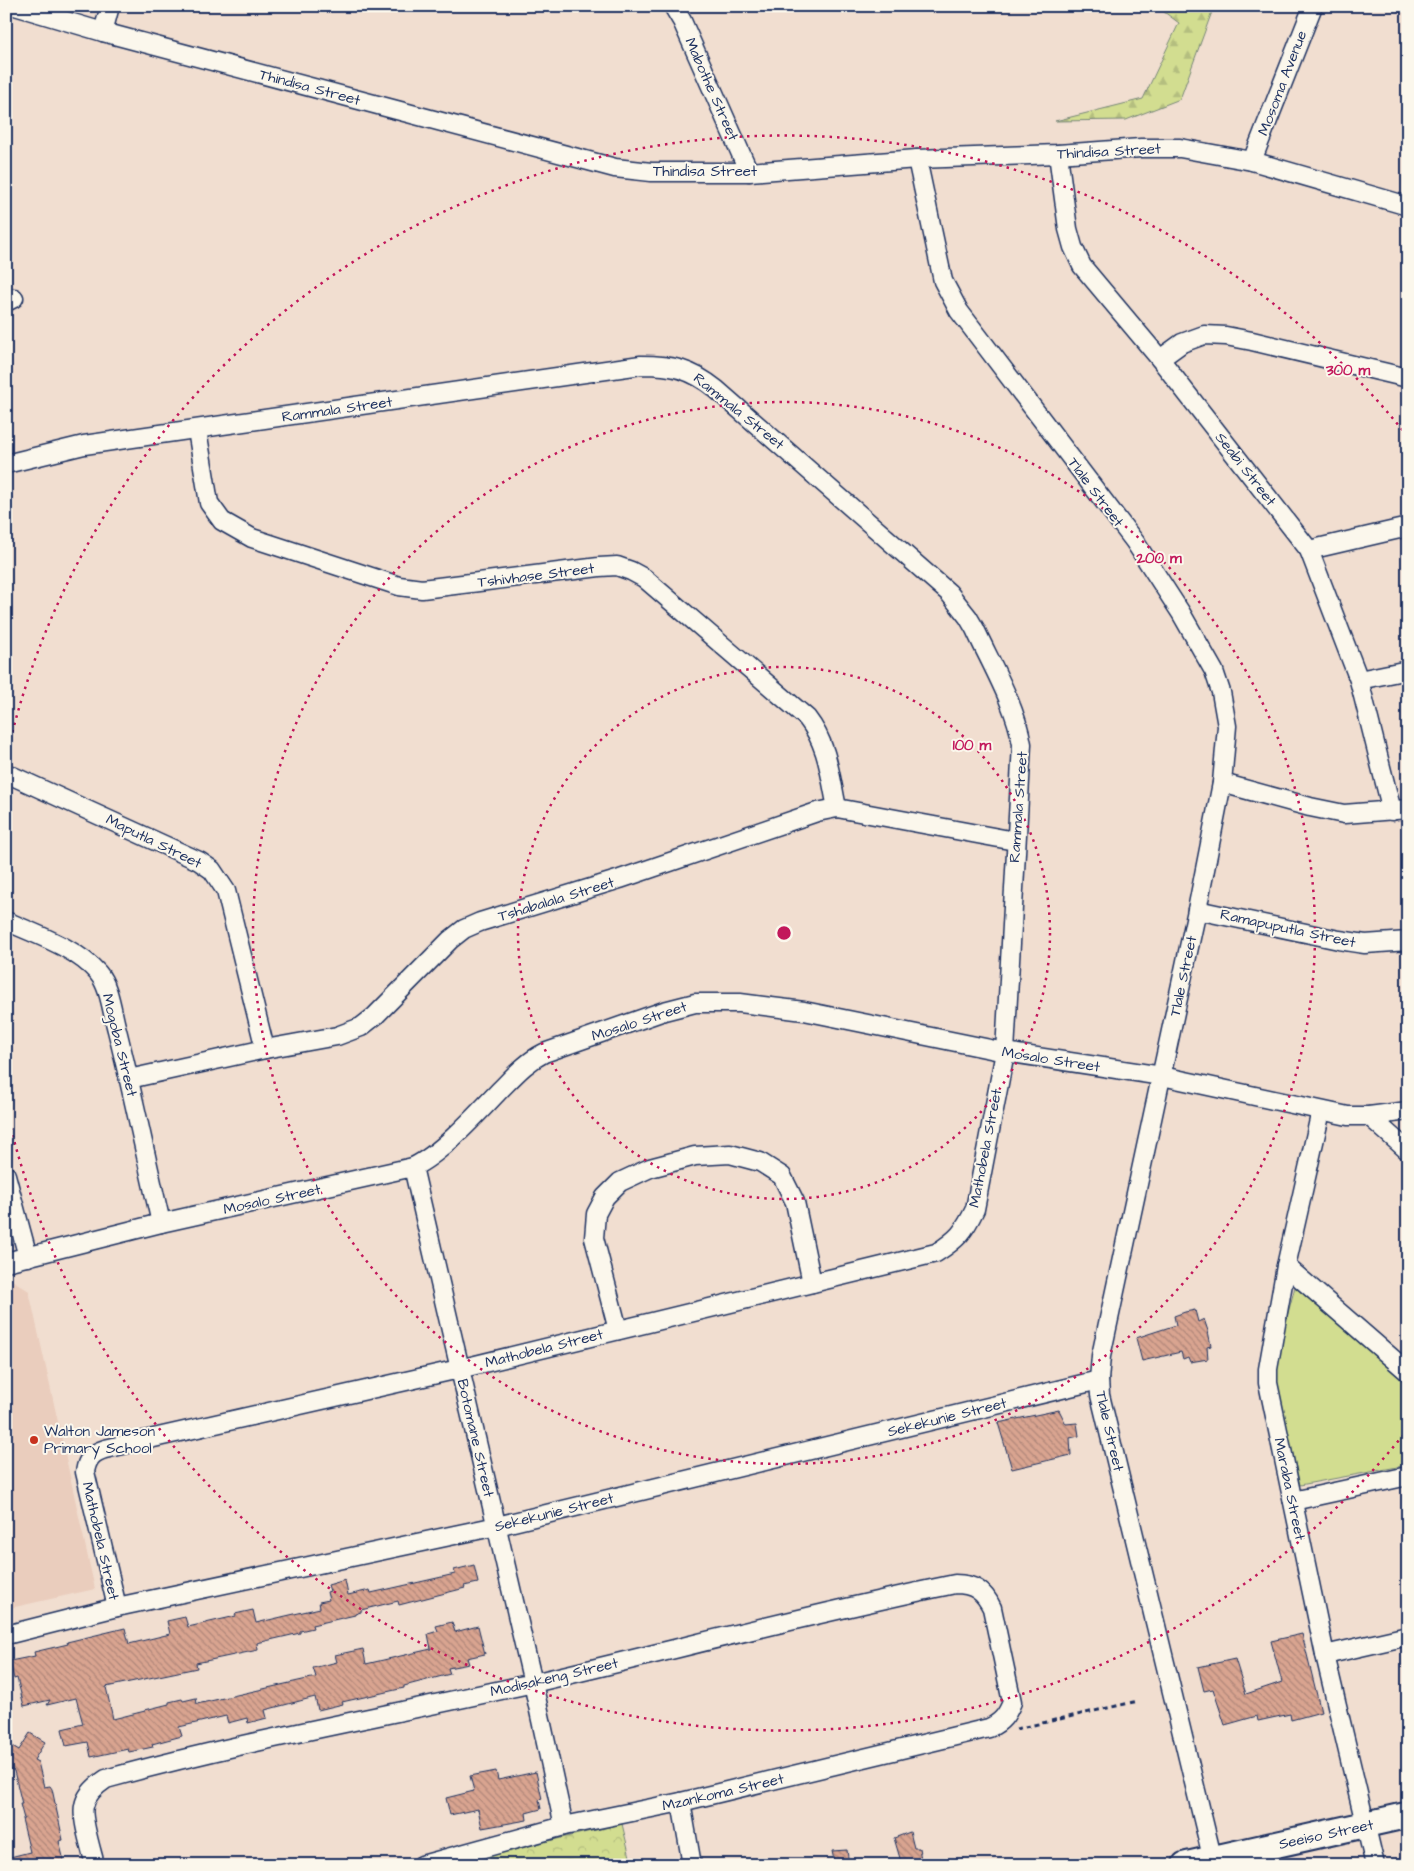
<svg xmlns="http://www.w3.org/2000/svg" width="1414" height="1871" font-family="'Architects Daughter',sans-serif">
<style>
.built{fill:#eacdbd}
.green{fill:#d2dd90;stroke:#768677}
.forest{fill:url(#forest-firs);stroke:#768677}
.park{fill:url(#park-crowns);stroke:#768677}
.building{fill:url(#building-back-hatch);stroke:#1b2f5e}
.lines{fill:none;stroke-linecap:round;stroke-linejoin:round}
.street-casing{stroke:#1b2f5e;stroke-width:21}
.secondary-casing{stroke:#1b2f5e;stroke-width:29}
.path{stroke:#1b2f5e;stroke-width:3;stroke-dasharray:5 4;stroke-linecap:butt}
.street{stroke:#fbf7ec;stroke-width:18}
.secondary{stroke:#fbf7ec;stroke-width:25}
.ring{fill:none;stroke:#c2185b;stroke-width:2.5;stroke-dasharray:2.5 5}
.poi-dot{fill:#c8321e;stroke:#fbf7ec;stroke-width:2}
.labels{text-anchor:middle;stroke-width:4;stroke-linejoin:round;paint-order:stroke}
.street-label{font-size:15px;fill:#1b2f5e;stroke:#fbf7ec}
.poi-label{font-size:15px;fill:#1b2f5e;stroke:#fbf7ec;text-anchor:start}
.centre{fill:#c2185b;stroke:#fbf7ec;stroke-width:2.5}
.ring-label{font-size:15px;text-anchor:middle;font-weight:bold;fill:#c2185b;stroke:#fbf7ec;stroke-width:4;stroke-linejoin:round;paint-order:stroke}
</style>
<defs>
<pattern id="forest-firs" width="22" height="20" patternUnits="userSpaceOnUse" patternTransform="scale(1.25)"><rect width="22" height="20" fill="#d2dd90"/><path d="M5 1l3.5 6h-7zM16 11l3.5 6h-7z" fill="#b4be7f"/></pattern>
<pattern id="park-crowns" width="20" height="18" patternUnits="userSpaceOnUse" patternTransform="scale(1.25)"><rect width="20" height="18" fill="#d2dd90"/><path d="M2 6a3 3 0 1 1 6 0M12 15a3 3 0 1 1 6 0" fill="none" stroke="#b4be7f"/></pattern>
<pattern id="building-back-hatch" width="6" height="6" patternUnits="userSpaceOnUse" patternTransform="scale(1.25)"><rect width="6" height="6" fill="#d9a490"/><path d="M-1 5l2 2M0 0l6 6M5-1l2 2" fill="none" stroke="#af8679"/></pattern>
</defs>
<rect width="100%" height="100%" fill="#f1ded0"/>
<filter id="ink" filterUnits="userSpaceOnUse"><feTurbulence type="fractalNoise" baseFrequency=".02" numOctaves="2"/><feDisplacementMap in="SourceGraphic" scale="10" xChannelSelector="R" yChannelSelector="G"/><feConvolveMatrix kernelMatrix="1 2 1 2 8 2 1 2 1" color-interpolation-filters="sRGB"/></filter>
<g filter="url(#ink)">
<path class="built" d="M6,1276l23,15 66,298 -89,20z"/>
<path class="green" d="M1295,1287l113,98v80l-108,20 -27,-116z"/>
<path class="forest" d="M1156,6h52l5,3 -33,90 -54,21 -71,1 88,-22 36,-76z"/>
<path class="park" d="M622,1824l10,41h-160l-2,-6z"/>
<g class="building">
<path d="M1195,1310l3,12 6,-3 4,12 3,15 -4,1 1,12 -18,3 -2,-5 -5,2 -2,-7 -39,9 -6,-23 40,-13 -2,-9 11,-4z"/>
<path d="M1059,1410l7,14 11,-1 2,13 -9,2 1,17 -59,14 -14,-46z"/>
<path d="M474,1565l4,18 -14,3 1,2 -66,17 -1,-4 -37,9v2l-6,2v1l-43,10 1,3 -13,3v2l-43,10 1,7 -62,13 1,5 -91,19 7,32 32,-8v-1l24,-6v-2l13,-3 1,2 13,-3 1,6 119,-27 -3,-9 24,-6 -2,-7 28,-6 3,15 65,-15 -3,-15 10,-3 -2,-5 16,-4 3,10 23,-6 7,28 -18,4 2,6 -21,4 2,6 -46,12v2l-62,14 1,2 -25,6 -3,-13 -50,13 2,8 -19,5 -1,-5 -19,5 -2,-7 -47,11 3,9 -30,8 1,3 -24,5 -1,-3 -37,8 -3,-15 -22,4 -4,-17 21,-5 -7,-26 -29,7 3,-5 -26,6 -7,-28 -3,1 -4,-18 25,-5 -1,-4 34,-8 -1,-2 58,-14 4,16 41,-10 -3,-13 18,-4 3,10 48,-11 -1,-2 18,-4 3,13 64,-15 -1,-6 10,-2 -2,-8 3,-1 -2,-6 17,-5 3,15 22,-5 1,3 84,-19 -1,-4z"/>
<path d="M1302,1634l19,78 -30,8 -1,-6 -32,7 -1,-5 -32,9 -12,-36 -9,2 -6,-24 37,-8 11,35 36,-12 -11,-41z"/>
<path d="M30,1733l15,9 -11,18 4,2 6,25 6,-1 2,3 11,51 -4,1 5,20 -17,4h-41v-7l24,-6 -8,-33h2l-4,-15h2l-8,-33 -8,-5v-24l13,8z"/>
<path d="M496,1771l2,9 38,-8 6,27 -3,1 2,9 -15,4 1,7 -45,8 -4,-19 -28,6 -4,-17 28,-7 -4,-15z"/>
<path d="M910,1832l4,16h5l3,17h-20l-8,-27z"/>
<path d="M847,1850l2,15h-14l-3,-14z"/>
</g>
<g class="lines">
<g class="street-casing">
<g id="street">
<path d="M15,6l88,26 512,136 36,4h98l168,-13 141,-5 83,-6h39l72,13 156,45"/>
<path d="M673,6l9,15 67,151"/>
<path d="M103,32l7,-26"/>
<path d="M1058,154l10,75 5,18 9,19 78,93 149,191 50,130 33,131"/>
<path d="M917,159l26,122 16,30 176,231 46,71 33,58 7,21 6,34 -5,57 -25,127 -96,446 -2,24 1,15 114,470"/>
<path d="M1252,161l61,-155"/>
<path d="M6,302l8,-4"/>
<path d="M1160,359l22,-16 22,-8 22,1 26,5 156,37"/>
<path d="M197,430l12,73 13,18 30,17 147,48 23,3 177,-22 18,-1 14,5 13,7 163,140c21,27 23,57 30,90"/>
<path d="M6,464l78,-19 557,-80c32,0 50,4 75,24l233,204 19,24 7,12c17,37 40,75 47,115l-17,308 -30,157c-11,23 -17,30 -39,44l-477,116 -354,80c-13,4 -18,10 -20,23l32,135"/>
<path d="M1309,550l99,-23"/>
<path d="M1359,680l49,-10"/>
<path d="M6,773l193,88 13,9 14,21 39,158"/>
<path d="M1222,783l88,24 34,7 64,-5"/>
<path d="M1197,910l142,30 26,4 43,-3"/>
<path d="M6,921c31,14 69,26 92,52 12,14 14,40 19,57 16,64 29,128 44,193"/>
<path d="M129,1079l136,-30 72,-13 24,-9 14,-11 75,-76 14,-11 16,-7 140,-43 197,-67 20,-4 178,33"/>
<path d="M1321,1111l-35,155 -18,103v14l57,272 50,210"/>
<path d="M1369,1116l39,35"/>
<path d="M413,1167l120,516 31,143"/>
<path d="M6,1175l22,82"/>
<path d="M6,1262l155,-39 252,-56c29,-14 64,-53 87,-77 14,-14 26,-28 44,-37l120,-42 31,-8h45l64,8 201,41 157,24 186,40h21l39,-5"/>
<path d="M1286,1266l122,106"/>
<path d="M618,1330l-24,-92 2,-24 9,-17 15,-15 30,-14 45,-12 35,-2 30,8 22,14 13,26 17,81"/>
<path d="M1293,1501l115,-25"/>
<path d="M6,1635l111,-28 380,-81 602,-146"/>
<path d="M1325,1655l83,-19"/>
<path d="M681,1802l11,63"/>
<path d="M95,1865c-3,-13 -14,-47 -11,-59 2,-12 13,-21 22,-27 141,-39 285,-64 427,-96 141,-33 281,-70 422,-99 19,0 29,7 37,24l20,94c-5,13 -10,20 -23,26l-308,74 -117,24 -142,39"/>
</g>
</g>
<g class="secondary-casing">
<path id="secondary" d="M1185,1865l223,-50"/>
</g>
<path class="path" d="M1016,1729l122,-28"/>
<use href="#street" class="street"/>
<use href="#secondary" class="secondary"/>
</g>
</g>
<g class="ring">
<circle cx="784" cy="933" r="266"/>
<circle cx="784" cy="933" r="531"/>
<path d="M1408 1429A797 797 0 0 1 7 1112M7 754A797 797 0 0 1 1408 437"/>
</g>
<circle class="poi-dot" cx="34" cy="1440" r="5"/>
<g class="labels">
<g class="street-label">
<text transform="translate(1282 83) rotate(-69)" y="5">Mosoma Avenue</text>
<text transform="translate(310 87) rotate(15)" y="5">Thindisa Street</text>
<text transform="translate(712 89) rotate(66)" y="5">Mabothe Street</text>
<text transform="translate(1109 151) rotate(-3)" y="5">Thindisa Street</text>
<text x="705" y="176">Thindisa Street</text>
<text transform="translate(337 409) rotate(-8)" y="5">Rammala Street</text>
<text transform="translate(739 411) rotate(39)" y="5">Rammala Street</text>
<text transform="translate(1246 469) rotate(52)" y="5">Seabi Street</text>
<text transform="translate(1096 492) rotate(53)" y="5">Tlale Street</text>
<text transform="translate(536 575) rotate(-7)" y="5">Tshivhase Street</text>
<text transform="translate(1018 807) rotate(-86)" y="5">Rammala Street</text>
<text transform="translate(154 841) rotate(26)" y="5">Maputla Street</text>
<text transform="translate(556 899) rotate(-17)" y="5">Tshabalala Street</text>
<text transform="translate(1288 928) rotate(12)" y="5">Ramapuputla Street</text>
<text transform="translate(1183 976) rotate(-78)" y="5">Tlale Street</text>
<text transform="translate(639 1021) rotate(-18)" y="5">Mosalo Street</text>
<text transform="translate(120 1045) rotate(76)" y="5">Mogoba Street</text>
<text transform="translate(1051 1059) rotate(9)" y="5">Mosalo Street</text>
<text transform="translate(985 1148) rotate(-79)" y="5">Mathobela Street</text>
<text transform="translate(272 1199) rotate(-12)" y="5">Mosalo Street</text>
<text transform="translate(544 1348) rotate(-14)" y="5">Mathobela Street</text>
<text transform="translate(947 1417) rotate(-14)" y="5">Sekekunie Street</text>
<text transform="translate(1110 1431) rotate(77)" y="5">Tlale Street</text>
<text transform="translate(476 1438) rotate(77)" y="5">Botomane Street</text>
<text transform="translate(1290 1489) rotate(78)" y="5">Maraba Street</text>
<text transform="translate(554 1512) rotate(-14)" y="5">Sekekunie Street</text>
<text transform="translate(101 1541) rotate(77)" y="5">Mathobela Street</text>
<text transform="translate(554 1677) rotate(-13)" y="5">Modisakeng Street</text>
<text transform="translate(723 1792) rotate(-13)" y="5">Mzankoma Street</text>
<text transform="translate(1326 1834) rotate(-12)" y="5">Seeiso Street</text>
</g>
<g class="poi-label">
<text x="44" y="1436">Walton Jameson<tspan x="44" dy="17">Primary School</tspan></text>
</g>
</g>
<circle cx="784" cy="933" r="8" class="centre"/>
<g class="ring-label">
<text x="1348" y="375">300 m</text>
<text x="1159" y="563">200 m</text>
<text x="972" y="750">100 m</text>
</g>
<rect width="1414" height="1871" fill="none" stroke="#fbf7ec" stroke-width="25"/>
<rect x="12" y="12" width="1389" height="1846" fill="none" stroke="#1b2f5e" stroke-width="2" filter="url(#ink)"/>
</svg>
